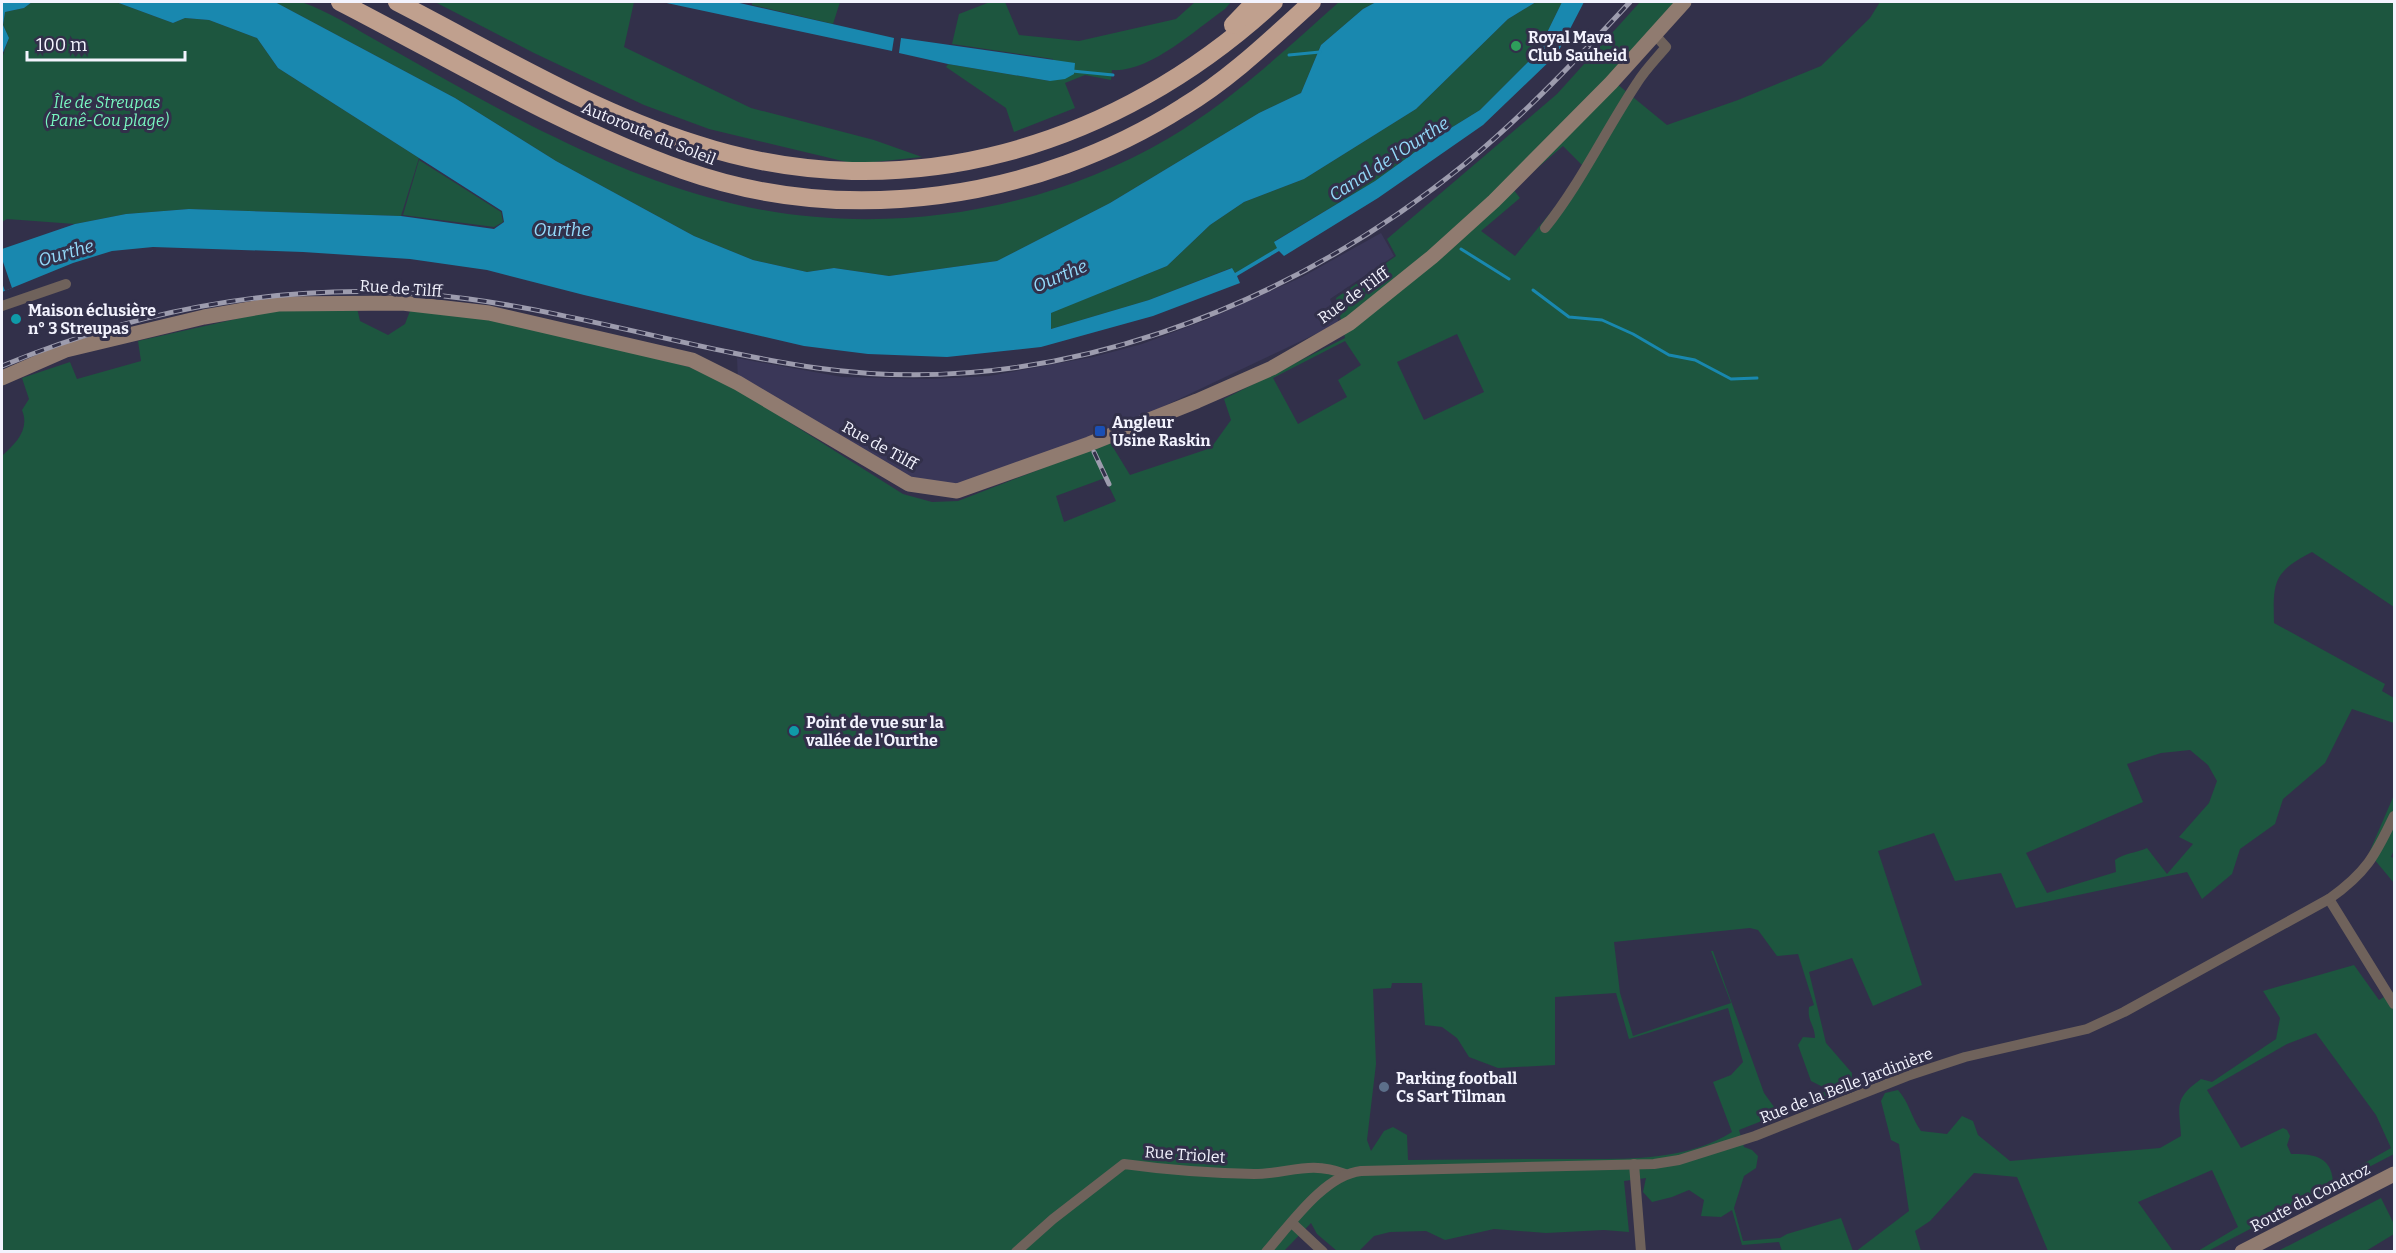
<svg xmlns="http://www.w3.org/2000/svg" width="2396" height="1253" font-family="Bitter,serif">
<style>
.built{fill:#3a3758}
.green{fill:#1d563f;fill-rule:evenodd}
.water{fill:#1988af}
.pier{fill:#32304a}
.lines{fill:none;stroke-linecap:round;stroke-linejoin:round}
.stream{stroke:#1988af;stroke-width:3}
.street{stroke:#6f625b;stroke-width:10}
.secondary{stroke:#907b70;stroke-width:15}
.highway{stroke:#c0a08e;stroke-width:18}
.rail-casing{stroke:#9d9cae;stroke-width:5}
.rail{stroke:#32304a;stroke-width:3;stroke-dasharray:9;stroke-linecap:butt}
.leisure-dot{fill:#2e9e5b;stroke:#32304a;stroke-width:2}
.culture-dot{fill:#0f9aa8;stroke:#32304a;stroke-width:2}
.transit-dot{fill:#1a4fb4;stroke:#32304a;stroke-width:2}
.service-dot{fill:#5c6f8a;stroke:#32304a;stroke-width:2}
.labels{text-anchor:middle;stroke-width:6;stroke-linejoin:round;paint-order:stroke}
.poi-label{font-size:16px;font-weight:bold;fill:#f3f3fe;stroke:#32304a;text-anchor:start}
.park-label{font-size:16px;font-style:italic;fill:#78f7c0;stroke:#32304a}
.street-label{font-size:16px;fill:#f3f3fe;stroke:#32304a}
.water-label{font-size:18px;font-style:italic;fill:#94dafa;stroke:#32304a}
</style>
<rect width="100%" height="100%" fill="#32304a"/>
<path class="built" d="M1381,233l13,23 -64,43 9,24 -221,105 -161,60 -47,-6 -172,-102 -1,-22 105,19 89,2 58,-3 104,-19 49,-13 64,-24 96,-43z"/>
<g class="green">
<path d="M32,2h84l57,21 12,-5 24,2 48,18 21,30 141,90 -18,58 -212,-7 -63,5 -51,10 -68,-5 -5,3v-164l7,-20 -6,-13 2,-13 19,-4z"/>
<path d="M275,2c9,0 20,-2 29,1 23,8 47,23 68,35 43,24 86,49 129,72 65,34 135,67 206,87 153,44 324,22 462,-59 62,-37 116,-88 170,-136h37l-13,7 -42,36 -20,48 -42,20 -149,90 -113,58 -108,15 -55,-8 -27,4 -54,-12 -59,-24 -138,-75 -101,-63z"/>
<path d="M435,2h199l-10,45 127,61 123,32 48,17 -67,7 -146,-35 -65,-24 -110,-52z"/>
<path d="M752,2h88l-7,22 -81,-19z"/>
<path d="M990,2h15l14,33 60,6 97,-22 19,-17h36l-6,7c-30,21 -76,64 -113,61l-1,10 -26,-5 -20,8 10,25 -61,24 -8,-24 -60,-41 2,-3 102,17 3,-22 -101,-15 7,-30z"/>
<path d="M1536,2h26l-25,51 -57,57 -47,29 -58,42 -100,60 3,7 -43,25 -4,-5 -82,32 -98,29 -1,-16 117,-47 43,-41 34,-23 60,-23 112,-70 92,-90z"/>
<path d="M1640,2h49l-72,82 50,41 71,-25 83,-34 49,-48 10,-16h514v605l-82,-55c-39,20 -39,30 -38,71l111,61 -3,7 12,7v25l-42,-14 -27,54 -42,36 -8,25 -35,25 -8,25 -30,25 -15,-27 -171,36 -15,-35 -46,8 -21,-48 -56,18 44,134 -49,21 -21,-48 -43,14 17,71 26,30 -1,13 -7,5 -11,2 -94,37 5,17 8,3 6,6 -2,12 -12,8 -10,32 9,33 37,-3 7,-4 54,-16 12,33h-71l-3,-9 -37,3 -10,-35 -11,7 -20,-1 3,-16 -15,-10 -17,7 -20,5 -9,-10 3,-14 -22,3 5,51 -25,-2 -58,3 -52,-4 -49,11 -19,-9 -36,1 -16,4 -16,16 -21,-1 -20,-17 -6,-11 -28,29 -1281,-1v-795c14,-13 28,-26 20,-46l7,-11 -7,-21 48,-16 7,17 64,-18 -3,-20 142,-32 77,-1 3,13 28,14 17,-11 5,-13 94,8 185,48 46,21 168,106 29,8 26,-1 158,-61 -5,4 19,31 81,-27 20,-28 -7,-21 121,-61 -9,-40 60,-42 -9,-17 170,-145zM1563,146l20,20 -23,35 -45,55 -34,-25 39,-33 -7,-9zM1457,334l27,58 -60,28 -27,-58zM1345,341l16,24 -23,15 9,17 -49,27 -25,-46zM1105,478l11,23 -52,21 -8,-26zM2190,750l18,15 9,16 -8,22 -30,34 14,7 -26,30 -20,-26c-11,5 -23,5 -32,12l1,12 -69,21 -21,-40 117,-51 -16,-38 34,-11zM1750,928l8,2 19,26 21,-2 16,51 -5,2c-2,15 6,18 6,31l-12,-1 -5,8 13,36 18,9 -52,21 -13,-18 -51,-142h-2l20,52 -98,33 -13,-43 -6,-51zM1392,983h30l3,42 17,2 15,11 12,19 29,11 57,-3v-68l61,-4 13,46 99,-31 15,54 -12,13 -18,7 19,50c-53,33 -121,26 -180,27 -48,0 -96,1 -144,1l-1,-25 -14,-8 -9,4 -13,20 -4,-11 9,-76 -3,-75 18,-1z"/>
<path d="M419,160l82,52 2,10 -9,5 -91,-12z"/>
<path d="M2394,795v55l-3,7 3,1v25l-25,-30z"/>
<path d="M2354,965l25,35 15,-9v163l-186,97h-10l40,-24 -26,-57 -74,32 35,49h-125l-31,-74 -43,-4 -44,48 -15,10 6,20 -66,1 54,-41 -10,-67 -8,-4 -10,-39 4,-8 13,-3c11,12 13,27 23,41l26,3 15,-18 11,5 5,14 32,26 150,-13 21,-12c-2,-32 -7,-37 20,-57l11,3 64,-43 4,-21 -17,-27zM2316,1033l60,82 15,33 -58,33c-2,-26 -22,-27 -42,-27l-4,-9 3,-9 -3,-6 -4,-2 -42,20 -34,-58 80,-46z"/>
<path d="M2381,1198l13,26v10l-28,17h-88z"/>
</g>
<g class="water">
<path d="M2,2h30l-8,6 -19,4 -2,13 6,13 -7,17z"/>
<path d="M116,2h159l180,96 101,63 138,75 59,24 54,12 27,-4 55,8 108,-15 113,-58 149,-90 42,-20 20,-48 42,-36 13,-7h160l-28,17 -92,90 -112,70 -60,23 -34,23 -43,41 -116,47v16l98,-29 83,-32 3,5 42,-25 -3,-6 101,-61 58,-42 47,-29 57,-57 25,-51h22l-27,52 -74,71 -105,73 -94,58 -5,-5 -42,25 3,7 -87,33 -112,31 -94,10 -79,-3 -64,-8 -220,-51 -97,-25 -77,-11 -107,-7 -150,-5 -41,4 -39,12 -71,29v-43l73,-25 51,-10 63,-5 212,7 93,13 10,-7 -2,-11 -224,-143 -21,-30 -48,-18 -24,-2 -12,5z"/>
<path d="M662,2h73l159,36 -2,13z"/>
<path d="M901,38l174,25 -1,11 -9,5 -15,2 -102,-17 -49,-11z"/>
</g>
<path class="pier" d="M2,259l10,29 -7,3 -3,-8z"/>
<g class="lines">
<g class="stream">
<path d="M1289,55l31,-3"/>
<path d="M1072,71l41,4"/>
<path d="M1461,249l48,30"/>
<path d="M1533,290l36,27 33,3 31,14 36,21 26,5 36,19 26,-1"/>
</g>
<g class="street">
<path d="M1545,228c36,-45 60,-97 92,-145 8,-13 19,-24 29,-36l-11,-12"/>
<path d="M2,306l64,-22"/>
<path d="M2329,899l65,105"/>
<path d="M1634,1164l7,88"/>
<path d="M1292,1223l31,29"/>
<path d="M1016,1252l37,-33 71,-55c43,6 86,9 130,10 35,0 55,-14 91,0"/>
<path d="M1266,1252c24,-27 58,-77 95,-81l293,-7 25,-4 76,-24 152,-60 58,-19 122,-28 37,-17 205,-113c37,-26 46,-43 65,-83"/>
</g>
<g class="secondary">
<path d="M2,378l64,-28 138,-33 74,-13 124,-1 87,10 203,47 46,23 171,101 48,7 132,-47 108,-43 75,-33 78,-45 82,-66 62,-56 117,-118 73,-81"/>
<path d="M2242,1252l152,-78"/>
</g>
<g class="highway">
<path d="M340,2c111,57 225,126 343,168 164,58 354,30 500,-63 48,-29 88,-68 129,-105"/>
<path d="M397,2c97,50 194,109 299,142 208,68 421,3 578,-142"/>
<path d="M1233,25l22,-23"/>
</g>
<g class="rail-casing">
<g id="rail">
<path d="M2,366c147,-61 308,-89 467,-67 117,16 231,52 348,69 233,33 469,-59 649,-205 59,-49 112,-105 164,-161"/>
<path d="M1094,452l15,32"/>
</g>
</g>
<use href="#rail" class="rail"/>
</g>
<circle class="leisure-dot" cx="1516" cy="46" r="6"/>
<g class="culture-dot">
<circle cx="16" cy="319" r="6"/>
<circle cx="794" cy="731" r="6"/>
</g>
<rect class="transit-dot" x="1094" y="425" width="12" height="12" rx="3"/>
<circle class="service-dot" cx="1384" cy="1087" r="6"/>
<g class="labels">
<g class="poi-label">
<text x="1528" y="43">Royal Mava<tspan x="1528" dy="18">Club Sauheid</tspan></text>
<text x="28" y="316">Maison éclusière<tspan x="28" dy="18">n° 3 Streupas</tspan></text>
<text x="1112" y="428">Angleur<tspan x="1112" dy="18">Usine Raskin</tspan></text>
<text x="806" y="728">Point de vue sur la<tspan x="806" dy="18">vallée de l'Ourthe</tspan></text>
<text x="1396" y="1084">Parking football<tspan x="1396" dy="18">Cs Sart Tilman</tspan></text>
</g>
<g class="park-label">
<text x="107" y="108">Île de Streupas<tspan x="107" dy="18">(Panê-Cou plage)</tspan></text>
</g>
<g class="street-label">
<text transform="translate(649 133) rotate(22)" y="6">Autoroute du Soleil</text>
<text transform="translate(401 288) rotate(4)" y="6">Rue de Tilff</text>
<text transform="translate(1353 295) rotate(-36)" y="6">Rue de Tilff</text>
<text transform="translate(880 445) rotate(29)" y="6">Rue de Tilff</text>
<text transform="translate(1846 1085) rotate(-21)" y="6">Rue de la Belle Jardinière</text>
<text transform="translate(1185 1154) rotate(4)" y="6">Rue Triolet</text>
<text transform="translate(2310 1197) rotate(-27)" y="6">Route du Condroz</text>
</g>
<g class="water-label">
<text transform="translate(1389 159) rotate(-33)" y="6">Canal de l'Ourthe</text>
<text x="562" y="236">Ourthe</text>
<text transform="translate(66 253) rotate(-16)" y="6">Ourthe</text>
<text transform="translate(1060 276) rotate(-23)" y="6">Ourthe</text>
</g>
</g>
<rect width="2396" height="1253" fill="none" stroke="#f3f3fe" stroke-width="6"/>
<path d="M27 51v9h158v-9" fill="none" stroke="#f3f3fe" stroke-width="3"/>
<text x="36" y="51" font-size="18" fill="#f3f3fe" stroke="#32304a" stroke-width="4.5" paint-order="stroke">100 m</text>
</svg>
